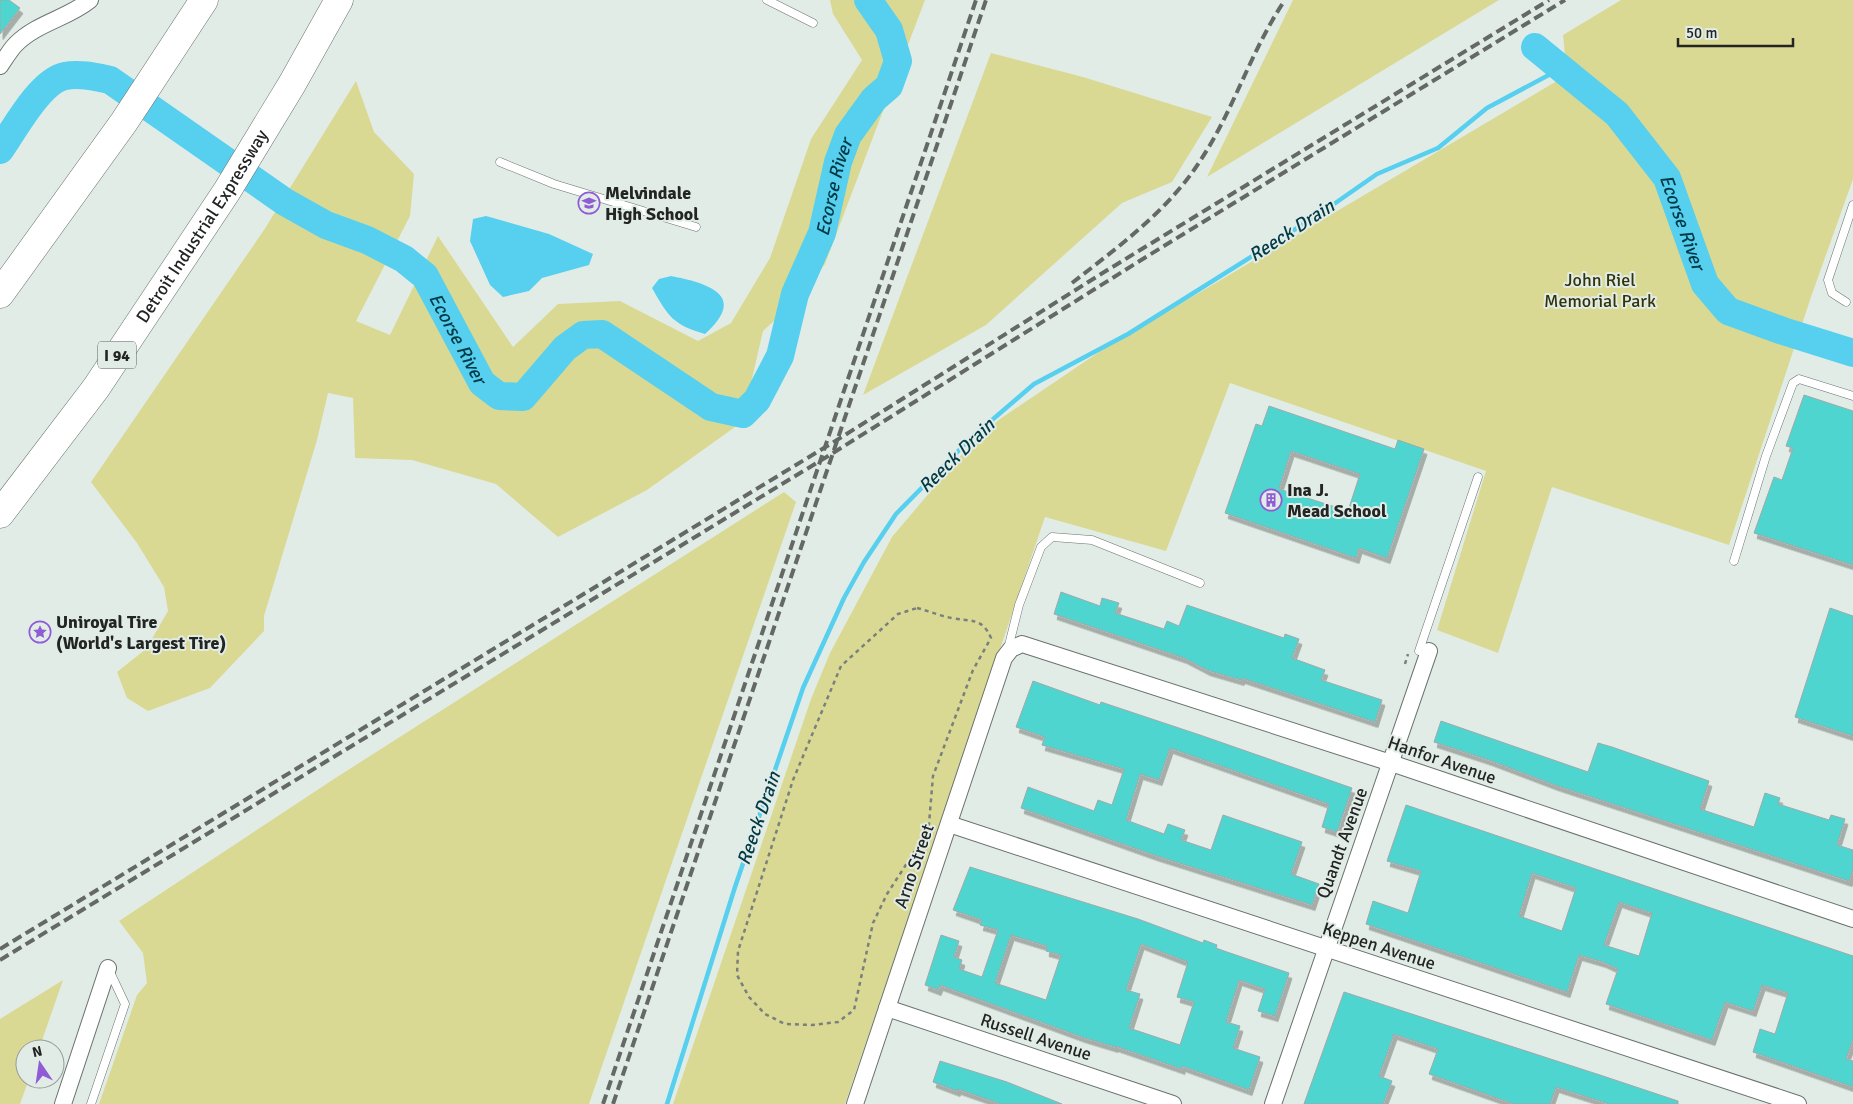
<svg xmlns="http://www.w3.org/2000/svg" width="1853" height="1104" font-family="Signika,sans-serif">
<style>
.green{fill:#d9d994}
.water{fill:#57cfef}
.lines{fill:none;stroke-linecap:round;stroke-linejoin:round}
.stream{stroke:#57cfef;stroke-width:4.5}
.river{stroke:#57cfef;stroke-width:28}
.building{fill:#4fd5cf;stroke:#9fa9a9;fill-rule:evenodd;filter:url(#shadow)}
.lane-casing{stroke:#6a726e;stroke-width:9}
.street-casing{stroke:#6a726e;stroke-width:18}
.highway-casing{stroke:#6a726e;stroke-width:29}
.path{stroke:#7a807d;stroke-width:2.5;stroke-dasharray:4 4;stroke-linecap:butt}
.lane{stroke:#fff;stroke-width:8}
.street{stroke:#fff;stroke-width:16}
.highway{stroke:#fff;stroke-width:28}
.rail{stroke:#646966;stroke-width:4;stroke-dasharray:10 5;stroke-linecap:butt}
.labels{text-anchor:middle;stroke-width:4;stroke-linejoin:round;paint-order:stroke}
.shield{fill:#e2ece7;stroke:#5c615e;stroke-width:1}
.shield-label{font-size:16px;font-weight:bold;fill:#222523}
.poi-label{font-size:18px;font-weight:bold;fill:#222523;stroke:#e2ece7;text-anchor:start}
.street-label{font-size:18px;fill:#222523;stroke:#e2ece7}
.park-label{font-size:18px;fill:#33330a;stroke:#e2ece7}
.water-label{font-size:19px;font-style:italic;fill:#003a47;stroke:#e2ece7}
</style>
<defs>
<filter id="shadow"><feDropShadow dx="3" dy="5.5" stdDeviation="0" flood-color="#0004"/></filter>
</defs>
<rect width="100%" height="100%" fill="#e2ece7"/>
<g class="green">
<path d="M830,0h95l-100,264 -26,34 -36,33 -21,91 -95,68 -89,47 -62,-53 -84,-24 -57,-2 -2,-60 -25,-5 -11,47 -53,176v15l-54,57 -62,23 -21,-13 -10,-26 29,-23 22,-38 -4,-24 -27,-44 -46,-61 173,-252 92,-149 18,51 40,42 -4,42 -54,105 34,14 48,-99 75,111 45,-43 62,-3 78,40 33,-18 39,-65 41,-119 51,-79 -29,-46z"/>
<path d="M1293,0h206l-292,177z"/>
<path d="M1621,0h232v179l-42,118 -82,248 -177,-58 -54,166 -61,-23 49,-159 -256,-88 -64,168 -121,-34 -200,587h-172l138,-405 19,-46 62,-116 71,-84 37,-34 99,-67 468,-277 -4,-40z"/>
<path d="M991,53l92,24 129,40 -40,65 -50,21 -136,122 -123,70z"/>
<path d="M784,492l12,10 -207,602h-490l38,-109 10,-12 -4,-30 -24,-32 218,-144z"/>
<path d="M63,980l-24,69h-14v30h4l-9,25h-20v-85z"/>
</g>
<g class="water">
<path d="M486,216l63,18 44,20 -4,11 -47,13 -13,13 -26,6 -13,-12 -20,-44 3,-22z"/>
<path d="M671,276c36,7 78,19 34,58 -32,-9 -37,-18 -53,-46l7,-9z"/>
</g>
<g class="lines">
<path class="stream" d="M667,1104l68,-217 68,-199 41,-90 20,-36 32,-48 75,-76 63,-54 94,-50 193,-121 56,-39 61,-26 49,-40 73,-39"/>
<g class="river">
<path id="s1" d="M1535,47l82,67 50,64 38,106 23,27 55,20 70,22"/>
<path id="s2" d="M0,150c14,-20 40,-69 65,-74 15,-3 31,1 45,4l175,122 41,23 41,15 37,19 21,17 57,107 17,13 24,1 42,-49 18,-13 19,-1 109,73 32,7 14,-14 23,-44 15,-62 27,-61 16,-71 10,-27 26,-36 15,-13 9,-25 -9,-31 -21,-30"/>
</g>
</g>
<g class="building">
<path d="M0,0h9l11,8 -20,26z"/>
<path d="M1804,395l49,16v154l-99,-32 20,-56 8,3 11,-32 -7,-2z"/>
<path d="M1269,406l126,43 3,-9 26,9 -37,109 -28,-10 -3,10 -131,-45 31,-89 6,2zM1291,451l69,23 -12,37 -69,-22z"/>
<path d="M1061,592l39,14 2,-8 17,5 -4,10 49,16 3,-8 12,5 8,-21 97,33 1,-4 14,5 -7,19 33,12 -4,10 61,20 -7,22 -133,-44 -1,2 -34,-10 -23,-12 -130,-44z"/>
<path d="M1830,608l23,8v120l-58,-19z"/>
<path d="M1033,681l67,24 1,-3 99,33 152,53 -15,44 -15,-5 7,-23 -159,-56 -11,32 -19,-6 -14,46 38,14 4,-10 17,6 -4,10 30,10 12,-35 79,27 -11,32 28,10 -7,21 -158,-50 -133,-47 7,-21 66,24 4,-11 14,5 12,-36 -82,-24 3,-8 -29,-10z"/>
<path d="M1441,721l147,51 10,-29 14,4 97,34 -9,28 54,18 11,-34 15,5 -2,6 51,16 2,-5 14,4 -8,26 16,5v19l-4,12 -294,-96 -66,-25 -55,-18z"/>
<path d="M1406,805l447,151v83l-7,20 7,2v26l-100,-35 7,-23 15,5 13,-41 -26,-8 -9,26 -28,-9 -13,38 -106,-36 12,-35 -15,-7 -24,-7 -12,37 -201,-68 7,-23 35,12 13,-42 -34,-10zM1532,873l44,15 -14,43 -43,-15zM1619,902l33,11 -13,43 -35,-11z"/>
<path d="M970,867l168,52 65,24 1,-3 13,5 -1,3 11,4 62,21 -14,43 -17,-5 7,-22 -26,-9 -13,42 14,4 -7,22 27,9 -11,33 -67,-24v3l-67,-23v1l-33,-10 -142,-52 -2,5 -13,-5 16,-50 18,6 -5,16 8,3 -3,9 23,8 16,-47 -18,-5 2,-5 -29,-10zM1011,935l36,11 -1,5 15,4 -15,45 -51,-17zM1141,944l47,18 -11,35 17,5 -14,43 -51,-17 11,-34 -14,-4z"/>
<path d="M1344,992l259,84 75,25v3h-69l-53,-17 -6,17h-36l-85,-30 9,-25 -44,-15 -15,42 13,5 -9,23h-79z"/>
<path d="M940,1061l67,21 55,22h-61l-43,-15 -1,2 -24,-9z"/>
</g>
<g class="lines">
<g class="lane-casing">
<g id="lane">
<path d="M767,0l46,23"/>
<path d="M500,162l54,22 142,43"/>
<path d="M1846,302l-14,-9 -4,-13 25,-75"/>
<path d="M1734,561l32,-105 27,-73 6,-4 54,17"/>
<path d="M1008,649l11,-44 22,-58 11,-10 40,3 108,43"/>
<path d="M1419,651l59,-174"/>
<path d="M91,1104l34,-100 -16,-34"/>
</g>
</g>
<g class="street-casing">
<g id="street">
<path d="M0,66c5,-7 10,-16 16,-22 21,-21 52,-26 74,-44"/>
<path d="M949,824l849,280"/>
<path d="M887,1008l286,96"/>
<path d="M63,1104l45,-136"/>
<path d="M855,1104l149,-446 7,-9 11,-5 369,119 462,156"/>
<path d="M1273,1104l156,-453"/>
</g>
</g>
<g class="highway-casing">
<g id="highway">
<path d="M0,294l124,-172 80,-122"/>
<path id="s3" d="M0,514l96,-126 131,-197 65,-107 47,-84"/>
</g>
</g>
<g class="path">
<path d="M917,608c12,3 23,8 35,10 19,4 30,-1 39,20l-18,32 -40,106 -4,48 -7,16 -35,54 -14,29 -19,87 -16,12 -26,3 -27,-1 -20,-10 -16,-17 -12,-22 1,-24 55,-171 48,-114 57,-52z"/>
<path d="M1405,664l3,-10"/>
</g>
<use href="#lane" class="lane"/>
<use href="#street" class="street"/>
<use href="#highway" class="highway"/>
<g class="rail">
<path d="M1072,283c46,-36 96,-72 128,-122 34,-51 51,-111 85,-161"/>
<path d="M0,949l837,-509 264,-166 448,-274"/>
<path d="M0,960l833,-507 313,-196 419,-257"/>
<path d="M603,1104l373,-1104"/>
<path d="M613,1104l373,-1104"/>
</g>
</g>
<defs>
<g id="school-ring" transform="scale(1.125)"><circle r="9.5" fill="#e2ece7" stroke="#905cd5" stroke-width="1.5"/><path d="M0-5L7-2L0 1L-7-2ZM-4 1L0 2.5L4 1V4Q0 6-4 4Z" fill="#905cd5"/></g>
<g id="building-ring" transform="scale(1.125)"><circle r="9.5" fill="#e2ece7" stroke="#905cd5" stroke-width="1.5"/><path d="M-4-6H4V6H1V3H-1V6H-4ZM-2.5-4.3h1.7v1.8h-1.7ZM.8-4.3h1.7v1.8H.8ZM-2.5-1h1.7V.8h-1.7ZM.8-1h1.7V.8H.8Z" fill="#905cd5"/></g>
<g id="sight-ring" transform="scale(1.125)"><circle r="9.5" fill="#e2ece7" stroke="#905cd5" stroke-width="1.5"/><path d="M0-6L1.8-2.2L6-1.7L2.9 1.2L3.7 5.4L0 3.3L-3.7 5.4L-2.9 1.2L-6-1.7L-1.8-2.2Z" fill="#905cd5"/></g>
</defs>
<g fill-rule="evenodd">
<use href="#school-ring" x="589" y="203"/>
<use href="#building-ring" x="1271" y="500"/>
<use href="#sight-ring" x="40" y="632"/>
</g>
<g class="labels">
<rect class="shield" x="98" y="341.5" width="38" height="27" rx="4"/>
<g class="shield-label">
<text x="117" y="361">I 94</text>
</g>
<g class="poi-label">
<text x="605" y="199">Melvindale<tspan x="605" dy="21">High School</tspan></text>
<text x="1287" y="496">Ina J.<tspan x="1287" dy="21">Mead School</tspan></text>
<text x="56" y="628">Uniroyal Tire<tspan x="56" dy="21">(World's Largest Tire)</tspan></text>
</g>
<g class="street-label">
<text dy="6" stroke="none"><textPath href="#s3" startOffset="352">Detroit Industrial Expressway</textPath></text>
<text transform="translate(1442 760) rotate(19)" y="6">Hanfor Avenue</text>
<text transform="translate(1342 843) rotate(-70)" y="6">Quandt Avenue</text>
<text transform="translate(914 866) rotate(-71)" y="6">Arno Street</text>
<text transform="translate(1379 946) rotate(18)" y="6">Keppen Avenue</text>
<text transform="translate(1036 1037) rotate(18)" y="6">Russell Avenue</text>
</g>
<g class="park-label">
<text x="1600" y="286">John Riel<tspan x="1600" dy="21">Memorial Park</tspan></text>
</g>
<g class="water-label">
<text dy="7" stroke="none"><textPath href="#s2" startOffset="1202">Ecorse River</textPath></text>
<text dy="7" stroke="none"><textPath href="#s1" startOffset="234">Ecorse River</textPath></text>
<text transform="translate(1291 230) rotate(-33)" y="7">Reeck Drain</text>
<text dy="7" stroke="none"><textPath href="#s2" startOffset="589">Ecorse River</textPath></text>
<text transform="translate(956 455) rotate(-44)" y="7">Reeck Drain</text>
<text transform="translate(758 818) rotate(-71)" y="7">Reeck Drain</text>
</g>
</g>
<g transform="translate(40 1064) rotate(347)"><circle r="24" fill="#e2ece7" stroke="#959c99"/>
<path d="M0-4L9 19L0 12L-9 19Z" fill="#905cd5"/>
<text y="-8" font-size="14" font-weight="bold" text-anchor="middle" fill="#222523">N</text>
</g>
<path d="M1678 38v8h115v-8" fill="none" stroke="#222523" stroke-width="2.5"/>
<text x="1686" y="38" font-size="15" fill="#222523" stroke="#e2ece7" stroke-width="4" paint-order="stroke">50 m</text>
</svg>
